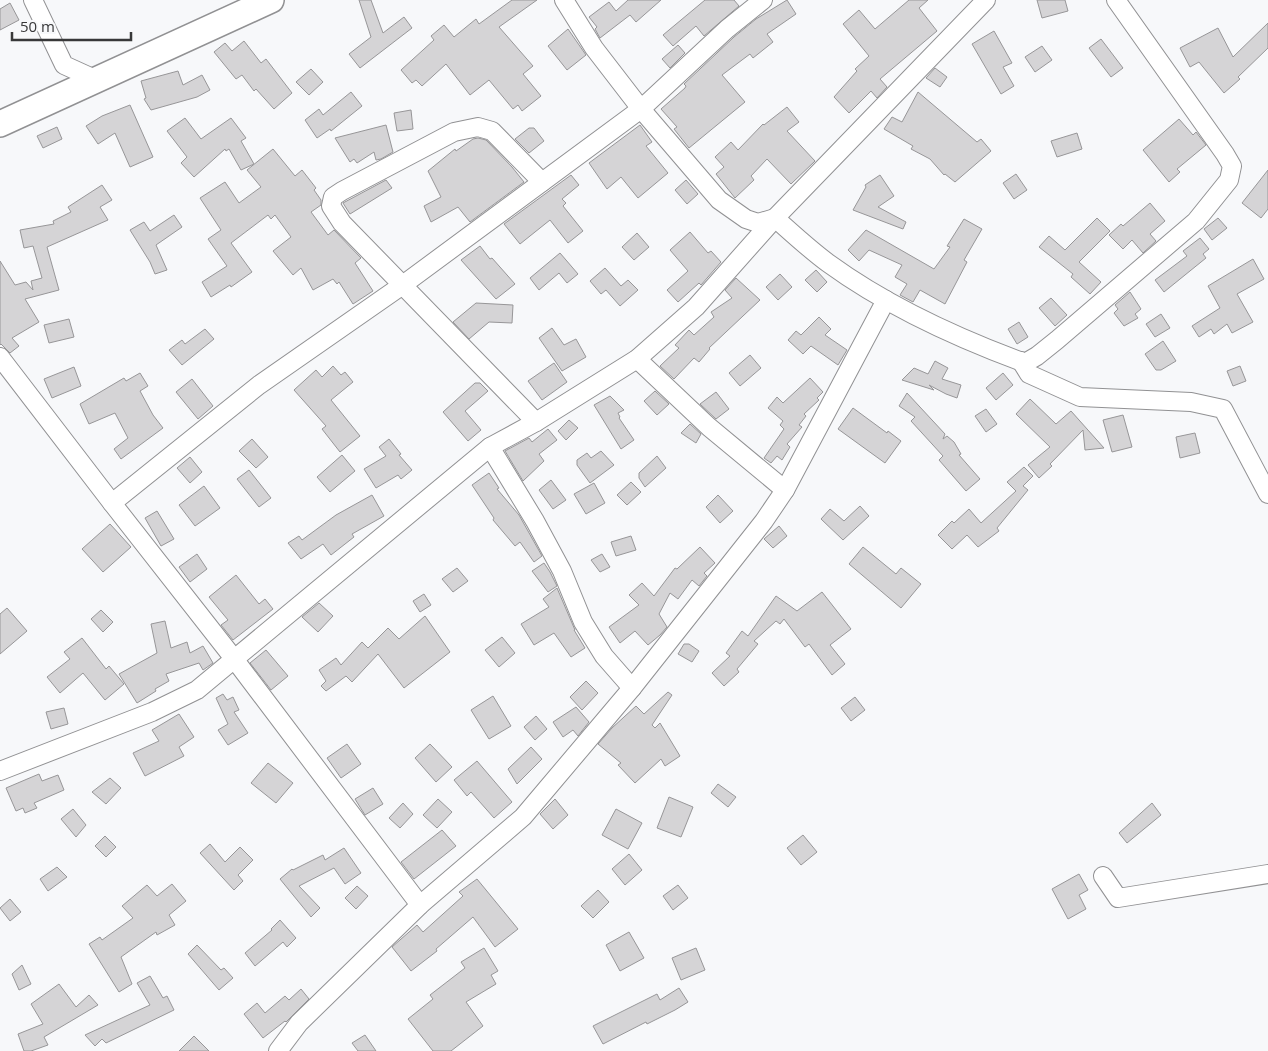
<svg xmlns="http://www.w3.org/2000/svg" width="1268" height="1051" font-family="'Open Sans',sans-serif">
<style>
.building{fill:#d5d4d6;stroke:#979698}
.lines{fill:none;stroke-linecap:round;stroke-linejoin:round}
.street-casing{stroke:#919193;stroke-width:20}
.secondary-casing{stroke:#919193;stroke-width:28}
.street{stroke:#fff;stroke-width:18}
.secondary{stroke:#fff;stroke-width:25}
</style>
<rect width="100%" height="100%" fill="#f7f8fa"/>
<g class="building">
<path d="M359,0h12l12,33 21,-16 8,11 -52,40 -11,-14 22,-17z"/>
<path d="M512,0h25l-38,27 34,39 -10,8 18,22 -19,15 -4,-6 -5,4 -24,-29 -19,15 -24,-31 -24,22 -6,-6 -4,3 -11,-13 33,-30 -3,-4 13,-11 10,12 22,-18 3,5z"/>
<path d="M628,0h33l-25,22 -6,-7 -30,23 -5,-9 2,-2 -8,-10 20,-15 7,9z"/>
<path d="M705,0h29l5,6 -35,30 -8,-10 -23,20 -10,-11z"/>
<path d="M787,0l9,14 -29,20 6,8 -20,16 -3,-4 -28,21 23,27 -56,46 -15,-19 3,-2 -16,-18 24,-21 1,-2 -2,-2 50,-47 22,-18z"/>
<path d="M909,0h19l-9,8 18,23 -57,48 7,8 -10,11 -6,-7 -22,22 -15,-16 23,-26 -2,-2 14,-13 -26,-32 16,-14 16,19z"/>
<path d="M1037,0h28l3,11 -26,7z"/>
<path d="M10,3l9,17 -19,10v-21z"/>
<path d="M1268,23v25l-30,29 2,2 -16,14 -25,-31 -9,5 -10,-19 38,-20 15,29z"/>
<path d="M568,29l18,26 -19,15 -19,-24z"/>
<path d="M994,31l18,32 -9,4 11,19 -13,8 -29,-50z"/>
<path d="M1101,39l22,29 -12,9 -22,-29z"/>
<path d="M244,41l17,22 5,-4 26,34 -18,16 -18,-20 -2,2 -12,-16 -6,4 -22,-27 11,-9 7,8z"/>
<path d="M678,45l7,8 -15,15 -8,-9z"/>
<path d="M1042,46l10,14 -17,12 -10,-15z"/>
<path d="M935,68l12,9 -7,10 -14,-9z"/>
<path d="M311,69l12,13 -14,13 -13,-13z"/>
<path d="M178,71l5,14 19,-10 8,15 -13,7 -46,13 -7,-11 2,-1 -5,-17z"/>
<path d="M351,92l11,14 -31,25 -1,-2 -13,9 -12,-18 14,-11 4,6z"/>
<path d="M918,92l59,50 4,-3 10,12 -36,31 -10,-8 -1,1 -14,-16 -19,-10 2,-3 -29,-17 8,-12 10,5z"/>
<path d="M130,105l23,52 -23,10 -15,-34 -17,11 -12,-18 16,-10z"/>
<path d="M787,107l12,15 -12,9 28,30 -24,23 -24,-25 -16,17 3,4 -19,18 -19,-24 8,-7 -9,-10 16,-15 7,8 25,-26 1,1z"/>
<path d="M411,110l2,19 -16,2 -3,-18z"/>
<path d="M185,118l16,21 30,-21 15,20 -5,3 13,23 -13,6 -12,-21 -3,2 -1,-2 -31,28 -13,-14 6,-6 -20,-26z"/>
<path d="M1179,119l14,16 3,-3 10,13 -29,24 3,3 -11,10 -26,-32z"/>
<path d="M386,125l7,27 -12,7 -5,1 -2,-8 -17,11 -3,-4 -4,3 -15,-24z"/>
<path d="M640,125l12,17 -6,4 22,27 -30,25 -17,-21 -14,12 -18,-26z"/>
<path d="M57,127l5,12 -19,9 -6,-12z"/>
<path d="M529,128h5l10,13 -15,12 -14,-14z"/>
<path d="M1077,133l5,16 -25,8 -6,-16z"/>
<path d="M478,138l8,2 26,27 12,15 -54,40 -12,-15 -27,15 -7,-16 17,-9 -13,-26 27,-22 1,2 17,-12z"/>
<path d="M273,149l22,27 7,-6 14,18 -2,2 7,10v5l-10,7 17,23 6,-5 27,28 -6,5 18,28 -20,13 -14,-22 -2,2 -4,-5 -20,11 -12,-22 -8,7 -20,-24 18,-14 -16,-22 -4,4 -3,-4 -37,28 21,29 -21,15 -1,-2 -19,12 -9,-15 25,-16 -19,-27 13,-9 -21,-32 25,-16 14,21 22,-16 -14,-17z"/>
<path d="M1268,170v39l-7,9 -19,-15z"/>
<path d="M1016,174l11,16 -13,9 -11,-16z"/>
<path d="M571,175l8,10 -17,14 4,4 -3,3 20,25 -15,12 -18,-23 -30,24 -16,-20z"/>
<path d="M880,175l14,21 -16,11 28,15 -3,7 -50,-19 13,-23 -1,-2z"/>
<path d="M386,180l6,8 -42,26 -7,-11z"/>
<path d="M686,180l12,14 -11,10 -12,-14z"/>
<path d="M102,185l10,15 -12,7 8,13 -61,27 12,43 -34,9 14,23 -27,16 7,8 -9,7 -9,-9 -1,1v-84l15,24 11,-3 7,8 -2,-9 11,-3 -9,-32 -9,2 -4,-18 34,-6 -1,-3 18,-9 -3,-5z"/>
<path d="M1150,203l15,18 -15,13 6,7 -13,12 -11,-13 -9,9 -14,-14 12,-11 2,2z"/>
<path d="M174,215l8,12 -26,18 11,25 -12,4 -5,-12 -20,-32 14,-8 6,9z"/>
<path d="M1097,218l13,13 -31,31 22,20 -11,12 -19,-17 2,-3 -34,-27 10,-11 16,14z"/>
<path d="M1218,218l9,10 -15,12 -8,-11z"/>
<path d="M964,219l18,10 -18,31 3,2 -22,42 -25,-14 -7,12 -13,-7 7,-11 -12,-7 7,-12 -33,-15 -10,11 -11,-11 18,-20 68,39 16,-22 -3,-1z"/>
<path d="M690,232l18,21 3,-2 10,11 -20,23 -2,-2 -21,19 -11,-12 21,-19 -18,-21z"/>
<path d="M637,233l12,14 -15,13 -12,-13z"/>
<path d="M1200,238l9,11 -6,5 3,4 -42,34 -9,-12 32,-24 -4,-5z"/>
<path d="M480,246l10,13 2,-1 23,26 -19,15 -35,-39z"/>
<path d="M560,253l18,21 -11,9 -8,-10 -20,17 -9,-12z"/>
<path d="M1253,259l11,20 -27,15 16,28 -21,11 -5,-9 -13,10 -3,-5 -12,8 -7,-11 28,-18 -12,-22z"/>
<path d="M605,268l16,18 7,-6 10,10 -18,16 -14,-16 -5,4 -11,-13z"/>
<path d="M816,270l11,12 -10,10 -12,-12z"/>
<path d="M780,274l12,13 -14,13 -12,-13z"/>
<path d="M736,278l24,22 -51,48 1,1 -11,13 -5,-4 -20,21 -14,-13 19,-18 -4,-3 14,-15 5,5 20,-18 -3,-5 21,-14 -7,-8z"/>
<path d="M1130,292l11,17 -6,5 3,4 -14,8 -10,-13 4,-4 -3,-4z"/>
<path d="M1051,298l16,17 -12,11 -16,-18z"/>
<path d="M476,303l37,2 -1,18 -23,-1 -20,17 -16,-17z"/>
<path d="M1161,314l9,14 -15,9 -9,-13z"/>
<path d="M819,317l12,12 -6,6 22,15 -9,15 -27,-19 -8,8 -15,-14 8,-9 5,4z"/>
<path d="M69,319l5,18 -25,6 -5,-18z"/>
<path d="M1019,322l9,15 -11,7 -9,-15z"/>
<path d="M552,328l12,17 12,-6 10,18 -24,14 -23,-33z"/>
<path d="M205,329l9,10 -32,26 -13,-15 13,-10 3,4z"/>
<path d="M1163,341l13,20 -15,9h-5l-11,-16z"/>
<path d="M750,355l11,13 -21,18 -11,-13z"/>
<path d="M935,361l13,7 -6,11 19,6 -4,13 -11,-4 -17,-9 5,5 -32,-10 12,-12 14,6z"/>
<path d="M554,363l13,19 -25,18 -14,-19z"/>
<path d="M333,366l8,9 4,-3 8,10 -22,18 29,36 -20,16 -18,-23 4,-3 -32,-36 22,-20 6,7z"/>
<path d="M1240,366l6,15 -13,5 -6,-15z"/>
<path d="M74,367l7,19 -29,12 -8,-19z"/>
<path d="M140,373l8,13 -8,5 13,24 10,13 -42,31 -7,-10 14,-11 -13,-25 -26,11 -9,-20 44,-26 2,3z"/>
<path d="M1003,373l10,12 -17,15 -10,-12z"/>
<path d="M810,378l13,14 -6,6 2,2 -15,14 2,2 -7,9 3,2 -15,17 3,3 -8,13 -5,-4 -6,7 -7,-5 20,-29 -4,-4 3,-4 -15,-13 9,-11 6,6z"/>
<path d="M192,379l21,27 -15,13 -22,-27z"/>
<path d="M475,383h5l8,8 -23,20 16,19 -13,11 -25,-29z"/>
<path d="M655,391l14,13 -12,11 -13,-14z"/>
<path d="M716,392l13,17 -13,10 -16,-15z"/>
<path d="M907,393l38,41 -2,5 4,-3 7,6 7,12 -2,1 21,24 -14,12 -27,-31 4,-4 -32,-35 4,-4 -16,-11z"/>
<path d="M610,396l14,14 -6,3 2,4 -1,1 15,22 -13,9 -27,-44z"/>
<path d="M1030,399l26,25 15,-13 33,37 -19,2 -2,-20 -33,34 2,2 -13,12 -11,-13 22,-18 -34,-33z"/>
<path d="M853,408l34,25 1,-2 13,10 -16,22 -47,-34z"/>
<path d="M986,409l11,15 -11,8 -11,-16z"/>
<path d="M1123,415l9,32 -20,5 -9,-32z"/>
<path d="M569,420l9,8 -12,12 -8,-9z"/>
<path d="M690,424l11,10 -5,9 -15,-10z"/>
<path d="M548,429l9,11 -18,14 5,7 -21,20 -18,-30 24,-13 3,4z"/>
<path d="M1195,433l5,20 -20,5 -4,-21z"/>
<path d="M252,439l16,18 -12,11 -17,-17z"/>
<path d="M389,439l12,15 -2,1 13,15 -11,9 -3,-4 -22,13 -12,-19 22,-13 -7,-9z"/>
<path d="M601,451l13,14 -24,18 -13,-18v-5l10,-7 4,5z"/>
<path d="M342,455l13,16 -25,21 -13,-15z"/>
<path d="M657,456l9,12 -21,19 -6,-9v-5z"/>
<path d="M190,457l12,15 -12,11 -13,-15z"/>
<path d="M1024,467l9,9 -10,10 5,4 -31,38 2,3 -21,16 -11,-12 -15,14 -14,-14 14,-14 2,2 15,-14 12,14 35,-32 -9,-9z"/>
<path d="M249,470l22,28 -12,9 -22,-28z"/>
<path d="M489,473l10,15 -2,1 22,26 23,41 -8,6 -14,-20 -5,4 -22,-26 1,-2 -22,-33z"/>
<path d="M551,480l15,20 -13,9 -14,-19z"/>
<path d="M631,482l10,10 -14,13 -10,-10z"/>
<path d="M594,483l11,20 -19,11 -12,-20z"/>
<path d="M204,486l16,22 -25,18 -16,-21z"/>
<path d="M372,495l12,21 -32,18 2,3 -23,18 -8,-11 -22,15 -13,-16 11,-7 3,4 34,-25z"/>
<path d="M718,495l15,16 -13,12 -14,-16z"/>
<path d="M860,506l9,10 -26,24 -22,-21 9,-10 14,12z"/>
<path d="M157,511l17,28 -13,7 -16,-28z"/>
<path d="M110,524l21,23 -28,25 -21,-23z"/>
<path d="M779,526l8,10 -14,12 -9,-9z"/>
<path d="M631,536l5,14 -20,6 -5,-14z"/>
<path d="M700,547l15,16 -11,10 3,3 -8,10 -7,-6 -14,19 -8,-6 -11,21 8,13 -7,8 -12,10 -13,-14 -15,12 -11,-16 30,-22 -10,-10 13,-12 12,13 21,-28 2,1z"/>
<path d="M863,547l33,27 5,-6 20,16 -20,24 -52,-44z"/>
<path d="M197,554l10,15 -17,13 -11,-15z"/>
<path d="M602,554l8,13 -10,5 -9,-12z"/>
<path d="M544,563l6,9 7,14 -9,6 -16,-21z"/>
<path d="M457,568l11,13 -15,11 -11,-13z"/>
<path d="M236,575l23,29 6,-5 8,10 -40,31 -12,-15 7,-5 -19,-23z"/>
<path d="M557,588l18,42h-1l11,18 -14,9 -17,-24 -20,12 -13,-21 28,-17 -6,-8z"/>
<path d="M822,592l29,37 -21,16 15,19 -13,11 -23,-31 -4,3 -21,-28 -4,5 -4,-3 -22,20 4,3 -21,25 2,3 -15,14 -12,-13 18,-17 -4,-3 16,-22 6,5 28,-40 21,15z"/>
<path d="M424,594l7,11 -11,7 -7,-11z"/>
<path d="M319,603l14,13 -15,16 -16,-15z"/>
<path d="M7,608l20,23 -27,23v-40z"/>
<path d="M101,610l12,12 -10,10 -12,-13z"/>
<path d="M425,616l25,36 -46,36 -26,-34 -26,28 -6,-6 -20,15 -5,-5 5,-5 -7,-11 17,-12 5,7 21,-23 6,6 20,-20 11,11z"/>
<path d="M165,621l6,27 16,-6 3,11 13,-7 10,17 -10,7 -4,-7 -33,11 3,7 -14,8 1,2 -19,12 -18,-29 38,-21 -6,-29z"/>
<path d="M502,637l13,16 -16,14 -14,-17z"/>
<path d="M82,638l24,31 3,-3 15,18 -19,16 -22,-27 -23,20 -13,-16 23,-18 -6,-7z"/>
<path d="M684,644h5l10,7 -7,11 -14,-8z"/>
<path d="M266,650l22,26 -17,14 -21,-27z"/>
<path d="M586,681l12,12 -16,17 -12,-13z"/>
<path d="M668,692l4,3 -20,30 3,3 5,-5 20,33 -15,10 -4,-7 -26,24 -17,-18 3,-2 -23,-19 14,-16 24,-22 8,8z"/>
<path d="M223,694l4,6 6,-3 6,13 -5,2 14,21 -20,12 -10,-15 10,-6 -12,-26z"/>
<path d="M493,696l18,30 -22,13 -18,-29z"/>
<path d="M855,697l10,13 -14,11 -10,-13z"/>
<path d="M576,707l13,15 -11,14 -5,-6 -10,7 -10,-15z"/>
<path d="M64,708l4,16 -17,5 -5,-17z"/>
<path d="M179,714l15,23 -15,10 5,9 -39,20 -12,-23 26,-12 -7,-11z"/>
<path d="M536,716l11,13 -12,11 -11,-13z"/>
<path d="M347,744l14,20 -20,14 -14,-20z"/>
<path d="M430,744l22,23 -16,15 -21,-24z"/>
<path d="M531,747l11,12 -25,25 -9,-15z"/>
<path d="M477,761l35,41 -18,16 -23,-26 -4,4 -13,-16z"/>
<path d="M268,763l25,20 -17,20 -25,-20z"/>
<path d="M39,774l3,7 16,-6 6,15 -30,13 3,5 -12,5 -2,-5 -7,3 -10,-23z"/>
<path d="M110,778l11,10 -15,16 -14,-12z"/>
<path d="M718,784l18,13 -8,10 -17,-14z"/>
<path d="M373,788l10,16 -18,11 -10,-16z"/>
<path d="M669,797l24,10 -12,30 -24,-9z"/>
<path d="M438,799l14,13 -15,16 -14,-13z"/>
<path d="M555,799l13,16 -15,14 -13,-15z"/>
<path d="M403,803l10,11 -13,14 -11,-10z"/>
<path d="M1152,803l9,12 -34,28 -8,-10z"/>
<path d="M73,809l13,16 -10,12 -15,-18z"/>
<path d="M616,809l26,14 -14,26 -26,-14z"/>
<path d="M442,830l14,16 -42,33 -13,-17z"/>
<path d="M803,835l14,17 -16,13 -14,-17z"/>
<path d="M105,836l11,11 -10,10 -11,-11z"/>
<path d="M210,844l15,18 15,-15 13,13 -15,15 5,6 -9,9 -34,-37z"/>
<path d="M344,848l17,25 -16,11 -11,-16 -35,18 21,22 -9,9 -31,-38 12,-10 1,1 30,-15 2,5z"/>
<path d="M629,854l13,16 -17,15 -13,-16z"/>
<path d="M57,867l10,10 -19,14 -8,-12z"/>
<path d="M1079,874l9,16 -9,5 7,14 -18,10 -16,-30z"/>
<path d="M477,879l41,50 -23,18 -22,-30 -37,32 1,2 -26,20 -19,-24 25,-22 6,7 40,-36 -4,-4z"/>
<path d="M172,884l14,17 -17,14 6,10 -18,10 -1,-3 -35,25 11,27 -13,8 -30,-48 11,-7 2,3 31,-22 -11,-12 25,-21 10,11z"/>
<path d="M678,885l10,13 -15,12 -10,-14z"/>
<path d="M357,886l11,10 -12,13 -11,-11z"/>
<path d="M598,890l11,12 -16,16 -12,-12z"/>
<path d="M10,899l11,13 -11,9 -10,-13z"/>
<path d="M280,920l16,18 -9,9 -4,-5 -28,24 -10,-13 27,-23 -1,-1z"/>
<path d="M629,932l15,26 -24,13 -14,-26z"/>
<path d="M197,945l24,25 3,-2 9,10 -14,12 -31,-36z"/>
<path d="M484,948l14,23 -7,4 5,9 -30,18 17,24 -32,25h-18l-25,-32 25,-20 -3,-4 35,-27 -4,-6z"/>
<path d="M696,948l9,22 -24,10 -9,-22z"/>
<path d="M22,965l9,19 -12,6 -7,-16z"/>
<path d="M150,976l13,22 4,-2 7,14 -68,33 -4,-4 -7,7 -10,-11 65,-30 -13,-22z"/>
<path d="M59,984l17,23 13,-12 9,10 -54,32 4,8 -17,6h-7l-6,-17 25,-10 -12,-20z"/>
<path d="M679,988l9,14 -13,8 -28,14 -1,-2 -43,22 -10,-18 64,-32 3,6z"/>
<path d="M301,989l8,10 -23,23 -1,-1 -22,17 -19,-24 13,-11 8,10 20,-17 4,4z"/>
<path d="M365,1035l11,16h-18l-6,-8z"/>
<path d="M194,1036l15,15h-30z"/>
</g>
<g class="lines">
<g class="street-casing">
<g id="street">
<path d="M33,0l31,65 33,15"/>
<path d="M564,0l30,48 47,61 78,91 27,19 12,4 17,-5c17,15 34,31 53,45 59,43 129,75 197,100l12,-7 20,-16 139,-119 33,-41 3,-14 -7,-12 -109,-154"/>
<path d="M0,357l112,146 123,157 185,245"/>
<path d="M637,359l72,68 76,63"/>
<path d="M1021,361l8,13 51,23 111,5 32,7 45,85"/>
<path d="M536,422l-194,-199 -11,-17 2,-9 9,-6 112,-59 24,-5 14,4 50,51"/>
<path d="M490,447l45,74 27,50 21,51 21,34 28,32"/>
<path d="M112,503l147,-118 145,-101 237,-175 86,-80 36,-29"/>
<path d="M0,771l152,-59 45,-22 293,-243 46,-25 101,-63 59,-52 79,-89 211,-218"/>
<path d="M1103,876l15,22 150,-24"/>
<path d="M278,1051l21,-28 121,-118 103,-88 109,-129 132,-167 21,-31 101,-190"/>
</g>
</g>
<g class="secondary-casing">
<path id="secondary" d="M0,124l271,-124"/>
</g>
<use href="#street" class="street"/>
<use href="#secondary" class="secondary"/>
</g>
<path d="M12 32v8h119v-8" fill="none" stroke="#383839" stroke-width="2.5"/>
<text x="20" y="32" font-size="15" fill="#383839" stroke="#f7f8fa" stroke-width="4" paint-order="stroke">50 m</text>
</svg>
